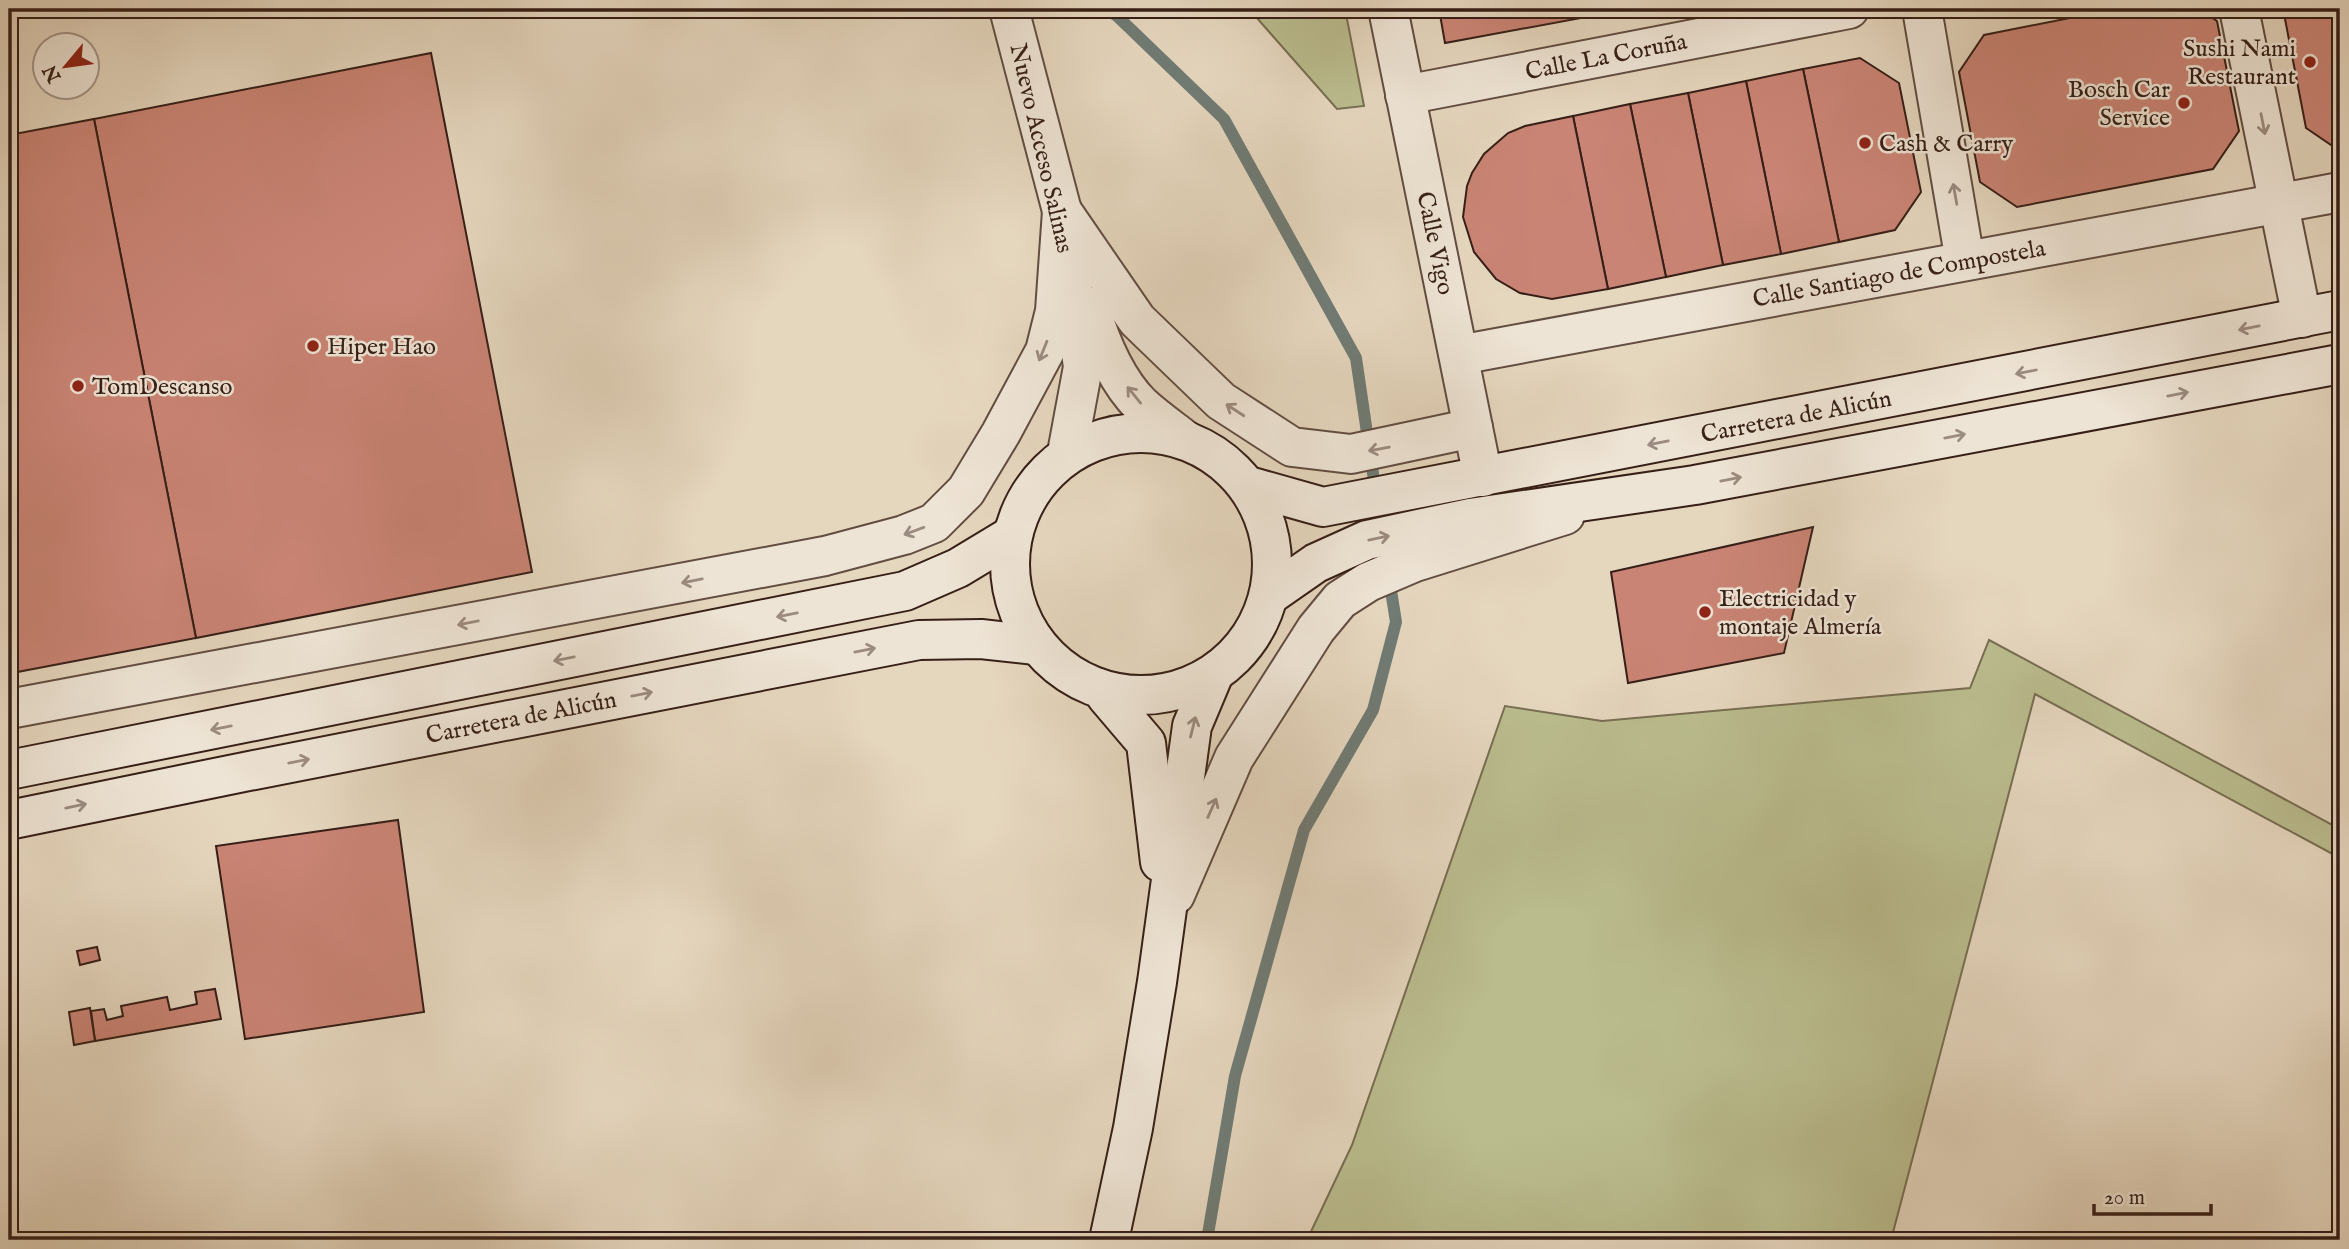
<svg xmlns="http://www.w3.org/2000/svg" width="2349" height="1249" font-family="'IM FELL English',serif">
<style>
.green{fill:#babc8e;stroke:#786e52;stroke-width:2}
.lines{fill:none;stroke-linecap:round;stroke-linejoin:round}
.stream{stroke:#707b74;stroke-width:12}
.building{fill:#ca8475;stroke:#361f17;stroke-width:2}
.street-casing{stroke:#624d41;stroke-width:42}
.secondary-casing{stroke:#361f17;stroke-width:42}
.street{stroke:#eee4d5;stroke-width:38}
.secondary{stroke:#eee4d5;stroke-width:38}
.oneway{stroke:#9b8b80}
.poi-dot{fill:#8f2418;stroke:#eee4d5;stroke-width:2.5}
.labels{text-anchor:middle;stroke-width:5;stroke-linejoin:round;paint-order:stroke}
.poi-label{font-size:24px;fill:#361f17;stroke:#eee4d5;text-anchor:start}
.street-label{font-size:24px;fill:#361f17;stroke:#eee4d5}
</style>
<rect width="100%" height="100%" fill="#e5d6be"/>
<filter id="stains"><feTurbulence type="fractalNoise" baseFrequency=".00286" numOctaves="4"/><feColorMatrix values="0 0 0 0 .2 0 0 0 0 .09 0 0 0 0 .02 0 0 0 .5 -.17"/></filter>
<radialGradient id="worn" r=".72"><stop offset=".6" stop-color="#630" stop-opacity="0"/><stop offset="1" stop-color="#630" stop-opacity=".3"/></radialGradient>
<g class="green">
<path d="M1249,9h96l19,97 -27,3z"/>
<path d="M1989,640l351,189v29l-305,-164 -144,546h-584l45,-95 153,-439 97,15 368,-33z"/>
</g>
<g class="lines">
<g class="stream">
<path d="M1103,9l13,6 108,104 132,239 20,136"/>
<path d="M1207,1240l28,-164 69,-246 69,-120 23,-88 -7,-44"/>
</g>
</g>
<g class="building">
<path d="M1439,9h180v2l-174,32z"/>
<path d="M2115,9h83l19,12 22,110 -26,38 -196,38 -37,-25 -21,-110 25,-37z"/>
<path d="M2292,9h48v142l-34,-23 -21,-109z"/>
<path d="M431,53l101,519 -336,66 -102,-519z"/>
<path d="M1860,58l39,25 22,109 -26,38 -56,12 -36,-173z"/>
<path d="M1803,69l36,173 -58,12 -35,-173z"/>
<path d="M1746,81l35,173 -58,11 -35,-172z"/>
<path d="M1688,93l35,172 -57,12 -36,-173z"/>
<path d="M1630,104l36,173 -58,12 -35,-173z"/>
<path d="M1573,116l35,173 -56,10 -32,-6 -24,-14 -22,-27 -11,-35 4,-31 5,-13 12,-19 24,-21 17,-7z"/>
<path d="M94,119l102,519 -184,35 -3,-18v-520z"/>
<path d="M1813,527l-29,126 -156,30 -17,-111z"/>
<path d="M398,820l26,192 -179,27 -29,-193z"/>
<path d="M97,947l3,13 -20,5 -3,-14z"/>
<path d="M215,989l6,30 -126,22 -4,-30 13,-2 3,11 16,-4 -2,-10 46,-9 3,13 27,-6 -2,-12z"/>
<path d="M90,1008l5,33 -21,4 -5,-33z"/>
</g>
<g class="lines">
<g class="street-casing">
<g id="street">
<path d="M1009,9l53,202 21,156 -16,86"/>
<path d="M1388,9l95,468"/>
<path d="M1922,9l43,252"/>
<path d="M2239,9l63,309"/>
<path d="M1405,95l444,-86"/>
<path d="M1062,211l75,109 84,81 71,46 59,7 122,-26"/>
<path d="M1090,307c10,34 25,72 51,98 14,13 30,24 44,35"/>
<path d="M1459,355l881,-163"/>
<path d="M9,709l816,-153 79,-21 30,-12 32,-32 35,-58 44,-82 10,-40 7,-100"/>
<path d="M1175,895l59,-137 82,-129 24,-29 28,-18 47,-20 150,-47"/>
</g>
</g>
<g class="secondary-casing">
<g id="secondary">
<circle cx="1141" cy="564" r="131"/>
<path d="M1252,487l71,20 1017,-197"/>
<path d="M1270,595l46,-32 51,-23 103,-22 225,-33 645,-121"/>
<path d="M1106,696l40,47 14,119"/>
<path d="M9,770l896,-179 53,-23 53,-32"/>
<path d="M9,820l240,-49 670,-131 62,-1 55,6"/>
<path d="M1109,1240l24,-112 24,-146 35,-256 21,-50"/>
</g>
</g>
<use href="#street" class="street"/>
<use href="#secondary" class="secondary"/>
</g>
<defs><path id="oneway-shaft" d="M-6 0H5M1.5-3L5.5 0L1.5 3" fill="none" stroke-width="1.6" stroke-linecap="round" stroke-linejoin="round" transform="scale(1.75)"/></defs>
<g class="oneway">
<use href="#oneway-shaft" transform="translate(2263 124) rotate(79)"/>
<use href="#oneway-shaft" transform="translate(1955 194) rotate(-100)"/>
<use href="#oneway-shaft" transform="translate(2249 328) rotate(169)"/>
<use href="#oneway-shaft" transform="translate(1043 351) rotate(112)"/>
<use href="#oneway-shaft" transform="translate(2026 372) rotate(169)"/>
<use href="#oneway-shaft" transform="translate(2178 394) rotate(-11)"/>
<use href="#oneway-shaft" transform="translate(1134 395) rotate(-129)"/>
<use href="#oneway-shaft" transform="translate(1235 410) rotate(-147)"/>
<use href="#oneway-shaft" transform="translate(1955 436) rotate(-11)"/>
<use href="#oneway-shaft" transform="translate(1658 443) rotate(169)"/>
<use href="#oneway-shaft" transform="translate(1379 449) rotate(170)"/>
<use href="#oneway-shaft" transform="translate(1731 479) rotate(-11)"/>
<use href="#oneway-shaft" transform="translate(914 531) rotate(160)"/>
<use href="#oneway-shaft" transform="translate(1379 538) rotate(-12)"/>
<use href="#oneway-shaft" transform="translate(692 581) rotate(169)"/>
<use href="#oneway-shaft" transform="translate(787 615) rotate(169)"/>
<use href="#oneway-shaft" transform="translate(468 623) rotate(169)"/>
<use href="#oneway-shaft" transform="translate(865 650) rotate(-11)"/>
<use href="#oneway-shaft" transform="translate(564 659) rotate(169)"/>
<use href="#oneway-shaft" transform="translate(642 694) rotate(-11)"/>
<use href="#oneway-shaft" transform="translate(1193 727) rotate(-76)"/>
<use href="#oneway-shaft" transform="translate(221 728) rotate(169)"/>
<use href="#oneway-shaft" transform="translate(299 761) rotate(-11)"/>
<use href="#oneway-shaft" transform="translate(76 806) rotate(-12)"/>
<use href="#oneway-shaft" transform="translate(1212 808) rotate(-66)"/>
</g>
<g class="poi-dot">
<circle cx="2310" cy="62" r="7"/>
<circle cx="2184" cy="103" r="7"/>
<circle cx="1865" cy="143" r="7"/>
<circle cx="313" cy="346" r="7"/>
<circle cx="78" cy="386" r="7"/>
<circle cx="1705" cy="612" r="7"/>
</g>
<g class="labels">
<g class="poi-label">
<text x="2296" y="56" text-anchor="end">Sushi Nami<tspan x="2296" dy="28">Restaurant</tspan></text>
<text x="2170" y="97" text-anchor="end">Bosch Car<tspan x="2170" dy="28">Service</tspan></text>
<text x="1879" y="151">Cash &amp; Carry</text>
<text x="327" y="354">Hiper Hao</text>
<text x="92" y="394">TomDescanso</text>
<text x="1719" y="606">Electricidad y<tspan x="1719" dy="28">montaje Almería</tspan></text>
</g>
<g class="street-label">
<text transform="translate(1606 56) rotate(-11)" y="8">Calle La Coruña</text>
<text transform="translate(1042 148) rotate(77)" y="8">Nuevo Acceso Salinas</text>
<text transform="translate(1436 243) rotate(78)" y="8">Calle Vigo</text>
<text transform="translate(1899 273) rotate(-10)" y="8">Calle Santiago de Compostela</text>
<text transform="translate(1796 416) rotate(-11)" y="8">Carretera de Alicún</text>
<text transform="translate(521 717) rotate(-11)" y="8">Carretera de Alicún</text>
</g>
</g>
<rect width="2349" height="1249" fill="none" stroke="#e5d6be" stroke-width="35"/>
<rect x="10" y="10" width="2328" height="1228" fill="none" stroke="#361f17" stroke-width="3.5"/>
<rect x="18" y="18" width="2314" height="1214" fill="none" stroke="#361f17" stroke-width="2"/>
<g transform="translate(66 66) rotate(241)"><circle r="33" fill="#eee4d5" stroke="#a49589" stroke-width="2"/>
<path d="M0-5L12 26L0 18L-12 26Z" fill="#8f2418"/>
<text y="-10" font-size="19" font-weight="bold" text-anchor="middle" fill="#361f17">N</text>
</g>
<path d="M2094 1204v10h117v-10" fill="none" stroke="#361f17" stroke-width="3.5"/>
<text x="2104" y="1204" font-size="21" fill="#361f17" stroke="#eee4d5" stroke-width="5" paint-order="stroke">20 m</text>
<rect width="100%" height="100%" filter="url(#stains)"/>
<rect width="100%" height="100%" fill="url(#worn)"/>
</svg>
